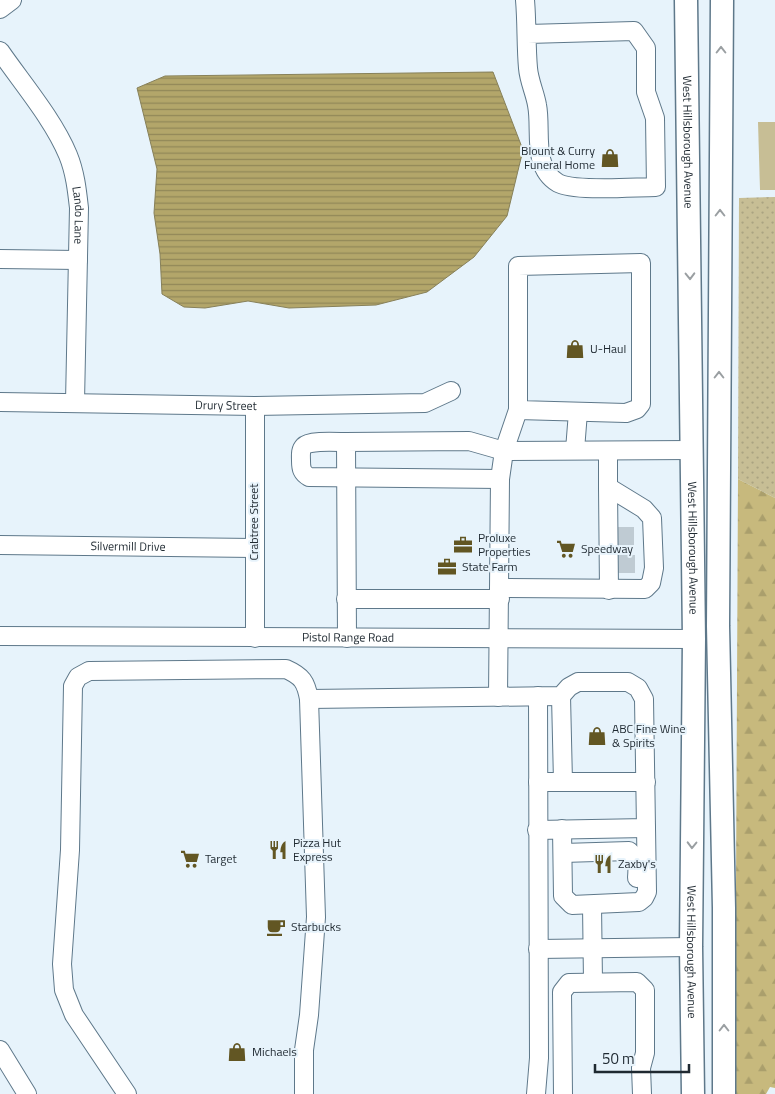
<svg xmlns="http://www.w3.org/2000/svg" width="775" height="1094" font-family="'Titillium Web',sans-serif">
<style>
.grass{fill:url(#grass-dots)}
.forest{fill:url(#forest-firs)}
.park{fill:#c7be95}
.water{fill:url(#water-rules);stroke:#878059}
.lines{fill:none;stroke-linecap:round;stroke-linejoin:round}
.minor-tunnel{stroke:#bfcbd3;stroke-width:18;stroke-dasharray:18 9;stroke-linecap:butt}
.minor-casing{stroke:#5e788a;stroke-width:20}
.major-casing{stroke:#5e788a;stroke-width:25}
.minor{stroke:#fff;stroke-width:18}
.major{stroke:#fff;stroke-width:22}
.oneway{stroke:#9a9fa2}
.labels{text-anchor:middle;stroke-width:4;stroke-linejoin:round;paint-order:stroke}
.street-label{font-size:12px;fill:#1f2931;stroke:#e7f3fb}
.poi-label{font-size:12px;fill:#1f2931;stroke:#e7f3fb;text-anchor:start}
</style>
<defs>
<pattern id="grass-dots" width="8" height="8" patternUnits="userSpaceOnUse" patternTransform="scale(1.25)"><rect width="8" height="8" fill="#c7be95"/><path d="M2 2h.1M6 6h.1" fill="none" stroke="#aaa381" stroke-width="1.8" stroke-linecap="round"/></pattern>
<pattern id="forest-firs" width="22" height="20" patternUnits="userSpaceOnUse" patternTransform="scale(1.25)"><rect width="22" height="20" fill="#c7b97d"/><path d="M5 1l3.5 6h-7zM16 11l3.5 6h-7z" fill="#aa9f6c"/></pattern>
<pattern id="water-rules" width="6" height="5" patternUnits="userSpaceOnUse" patternTransform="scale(1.25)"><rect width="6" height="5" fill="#b3a66a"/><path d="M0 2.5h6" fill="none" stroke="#918758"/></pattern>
</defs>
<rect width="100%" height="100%" fill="#e7f3fb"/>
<path class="grass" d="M775,197v301l-37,-19 1,-281z"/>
<path class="forest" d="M738,479l37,19v590l-5,-1 -4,7h-31z"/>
<path class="park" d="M758,122h17v68h-15z"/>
<path class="water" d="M493,72l30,78 -16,66 -33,41 -47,35 -51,13 -87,3 -41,-7 -43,7 -21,-1 -22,-13 -2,-40 -6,-41 3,-44 -20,-81 28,-12z"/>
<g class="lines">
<g class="minor-tunnel">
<path d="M616,536h23"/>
<path d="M617,564h22"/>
</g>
<g class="minor-casing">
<g id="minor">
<path d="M525,0c2,23 1,46 3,68 1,13 7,25 9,37 5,25 -6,62 21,78 17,9 77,4 98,4l-1,-69 -9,-26v-44l-12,-17 -106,3"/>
<path d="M0,9l12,-9"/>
<path id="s1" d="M0,51c22,32 53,68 68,104 7,17 9,35 11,53l-4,194"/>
<path d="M0,259l78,1"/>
<path id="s2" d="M0,402l255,4 170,-3 26,-12"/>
<path d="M346,442c-8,0 -37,-2 -42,4 -4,4 -3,10 -3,15 0,8 1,12 8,16l191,2"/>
<path d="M575,450l3,-38"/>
<path d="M608,487l1,103"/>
<path id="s3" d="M0,545l254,3"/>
<path d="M500,588l145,1 6,-6 3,-15 -2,-50 -8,-9 -36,-22v-35"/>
<path d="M346,599h154"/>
<path id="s4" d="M0,636l694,3"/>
<path d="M255,638v-232"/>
<path d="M347,638l-1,-196 123,-1 35,10 14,-41v-144l123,-3v141l-4,5 -11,4 -108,-3"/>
<path d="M561,696l2,86"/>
<path d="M498,697l2,-218 4,-28 188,-1"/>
<path d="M309,699l252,-3 8,-9 9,-5h50l10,6 6,11 2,129 -109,2"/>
<path d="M538,782h108"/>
<path d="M562,829l1,67 9,9 67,-3 5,-4 3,-6 -1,-64"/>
<path d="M563,853l66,-2c9,8 9,15 8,27"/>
<path d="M592,905l1,77"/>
<path d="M538,949l153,-2"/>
<path d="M0,1050l27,44"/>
<path d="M127,1094l-53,-79 -10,-25 -2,-26 8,-114 3,-164 5,-9 11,-6 197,-2c16,7 20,13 23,30l7,218 -7,98 -5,35v44"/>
<path d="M536,1094l3,-36 -1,-362"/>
<path d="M563,1094l-1,-102 7,-9 68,-1 8,8v63l-4,15 1,26"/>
</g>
</g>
<g class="major-casing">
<g id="major">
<path id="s5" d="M686,0l8,639 -3,308 2,147"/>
<path d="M722,0l-4,626 6,282v186"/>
</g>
</g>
<use href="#minor" class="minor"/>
<use href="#major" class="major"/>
</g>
<defs><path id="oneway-chevron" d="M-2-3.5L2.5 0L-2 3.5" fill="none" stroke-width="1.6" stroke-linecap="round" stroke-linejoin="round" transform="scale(1.25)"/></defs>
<g class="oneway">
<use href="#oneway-chevron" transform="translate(721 50) rotate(-90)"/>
<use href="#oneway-chevron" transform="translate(720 213) rotate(-90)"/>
<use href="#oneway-chevron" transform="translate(690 276) rotate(89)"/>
<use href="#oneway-chevron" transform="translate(719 375) rotate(-90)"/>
<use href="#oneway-chevron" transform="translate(692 845) rotate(91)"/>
<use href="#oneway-chevron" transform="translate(724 1028) rotate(-90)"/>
</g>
<defs>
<g id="shop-bare" transform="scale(1.5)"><path d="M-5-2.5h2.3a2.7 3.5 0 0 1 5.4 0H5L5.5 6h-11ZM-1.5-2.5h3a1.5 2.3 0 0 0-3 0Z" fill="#625623" stroke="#e7f3fb" stroke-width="2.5" paint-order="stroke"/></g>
<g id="office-bare" transform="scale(1.5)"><path d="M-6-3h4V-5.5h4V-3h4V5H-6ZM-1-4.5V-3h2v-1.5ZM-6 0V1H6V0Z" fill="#625623" stroke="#e7f3fb" stroke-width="2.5" paint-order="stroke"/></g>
<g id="supermarket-bare" transform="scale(1.5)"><path d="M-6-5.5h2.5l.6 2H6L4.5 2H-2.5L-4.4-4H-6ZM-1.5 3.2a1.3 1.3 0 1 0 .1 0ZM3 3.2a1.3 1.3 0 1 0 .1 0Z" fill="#625623" stroke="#e7f3fb" stroke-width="2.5" paint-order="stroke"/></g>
<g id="restaurant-bare" transform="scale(1.5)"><path d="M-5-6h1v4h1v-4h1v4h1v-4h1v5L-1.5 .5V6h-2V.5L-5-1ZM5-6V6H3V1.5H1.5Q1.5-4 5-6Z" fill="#625623" stroke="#e7f3fb" stroke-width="2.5" paint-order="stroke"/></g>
<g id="cafe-bare" transform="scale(1.5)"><path d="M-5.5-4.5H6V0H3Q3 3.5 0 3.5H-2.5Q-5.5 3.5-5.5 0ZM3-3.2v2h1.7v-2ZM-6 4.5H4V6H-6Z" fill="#625623" stroke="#e7f3fb" stroke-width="2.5" paint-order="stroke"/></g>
</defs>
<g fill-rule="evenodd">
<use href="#shop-bare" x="610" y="158"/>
<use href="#shop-bare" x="575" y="349"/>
<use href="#office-bare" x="463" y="545"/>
<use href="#supermarket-bare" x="566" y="549"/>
<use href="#office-bare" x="447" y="567"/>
<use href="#shop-bare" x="597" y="736"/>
<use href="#restaurant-bare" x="278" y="850"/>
<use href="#supermarket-bare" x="190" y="859"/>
<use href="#restaurant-bare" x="603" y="864"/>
<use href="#cafe-bare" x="276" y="927"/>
<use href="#shop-bare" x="237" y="1052"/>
</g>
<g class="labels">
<g class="street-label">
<text dy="4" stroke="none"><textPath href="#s5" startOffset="142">West Hillsborough Avenue</textPath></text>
<text dy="4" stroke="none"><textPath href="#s1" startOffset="186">Lando Lane</textPath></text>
<text dy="4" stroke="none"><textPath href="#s2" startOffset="226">Drury Street</textPath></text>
<text transform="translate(254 522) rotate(-90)" y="4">Crabtree Street</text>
<text dy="4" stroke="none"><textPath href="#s3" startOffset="128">Silvermill Drive</textPath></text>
<text dy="4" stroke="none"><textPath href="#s5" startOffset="548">West Hillsborough Avenue</textPath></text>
<text dy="4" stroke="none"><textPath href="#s4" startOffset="348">Pistol Range Road</textPath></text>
<text dy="4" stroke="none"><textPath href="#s5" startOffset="952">West Hillsborough Avenue</textPath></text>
</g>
<g class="poi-label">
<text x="595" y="155" text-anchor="end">Blount &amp; Curry<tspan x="595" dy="14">Funeral Home</tspan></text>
<text x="590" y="353">U-Haul</text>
<text x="478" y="542">Proluxe<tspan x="478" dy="14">Properties</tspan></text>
<text x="581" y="553">Speedway</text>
<text x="462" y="571">State Farm</text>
<text x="612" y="733">ABC Fine Wine<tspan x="612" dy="14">&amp; Spirits</tspan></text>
<text x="293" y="847">Pizza Hut<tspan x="293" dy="14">Express</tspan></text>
<text x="205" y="863">Target</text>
<text x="618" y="868">Zaxby's</text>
<text x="291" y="931">Starbucks</text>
<text x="252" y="1056">Michaels</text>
</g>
</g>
<path d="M595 1064v8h94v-8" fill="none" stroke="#1f2931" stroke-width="2.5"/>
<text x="602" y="1064" font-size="15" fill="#1f2931" stroke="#e7f3fb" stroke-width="4" paint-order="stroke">50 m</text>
</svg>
